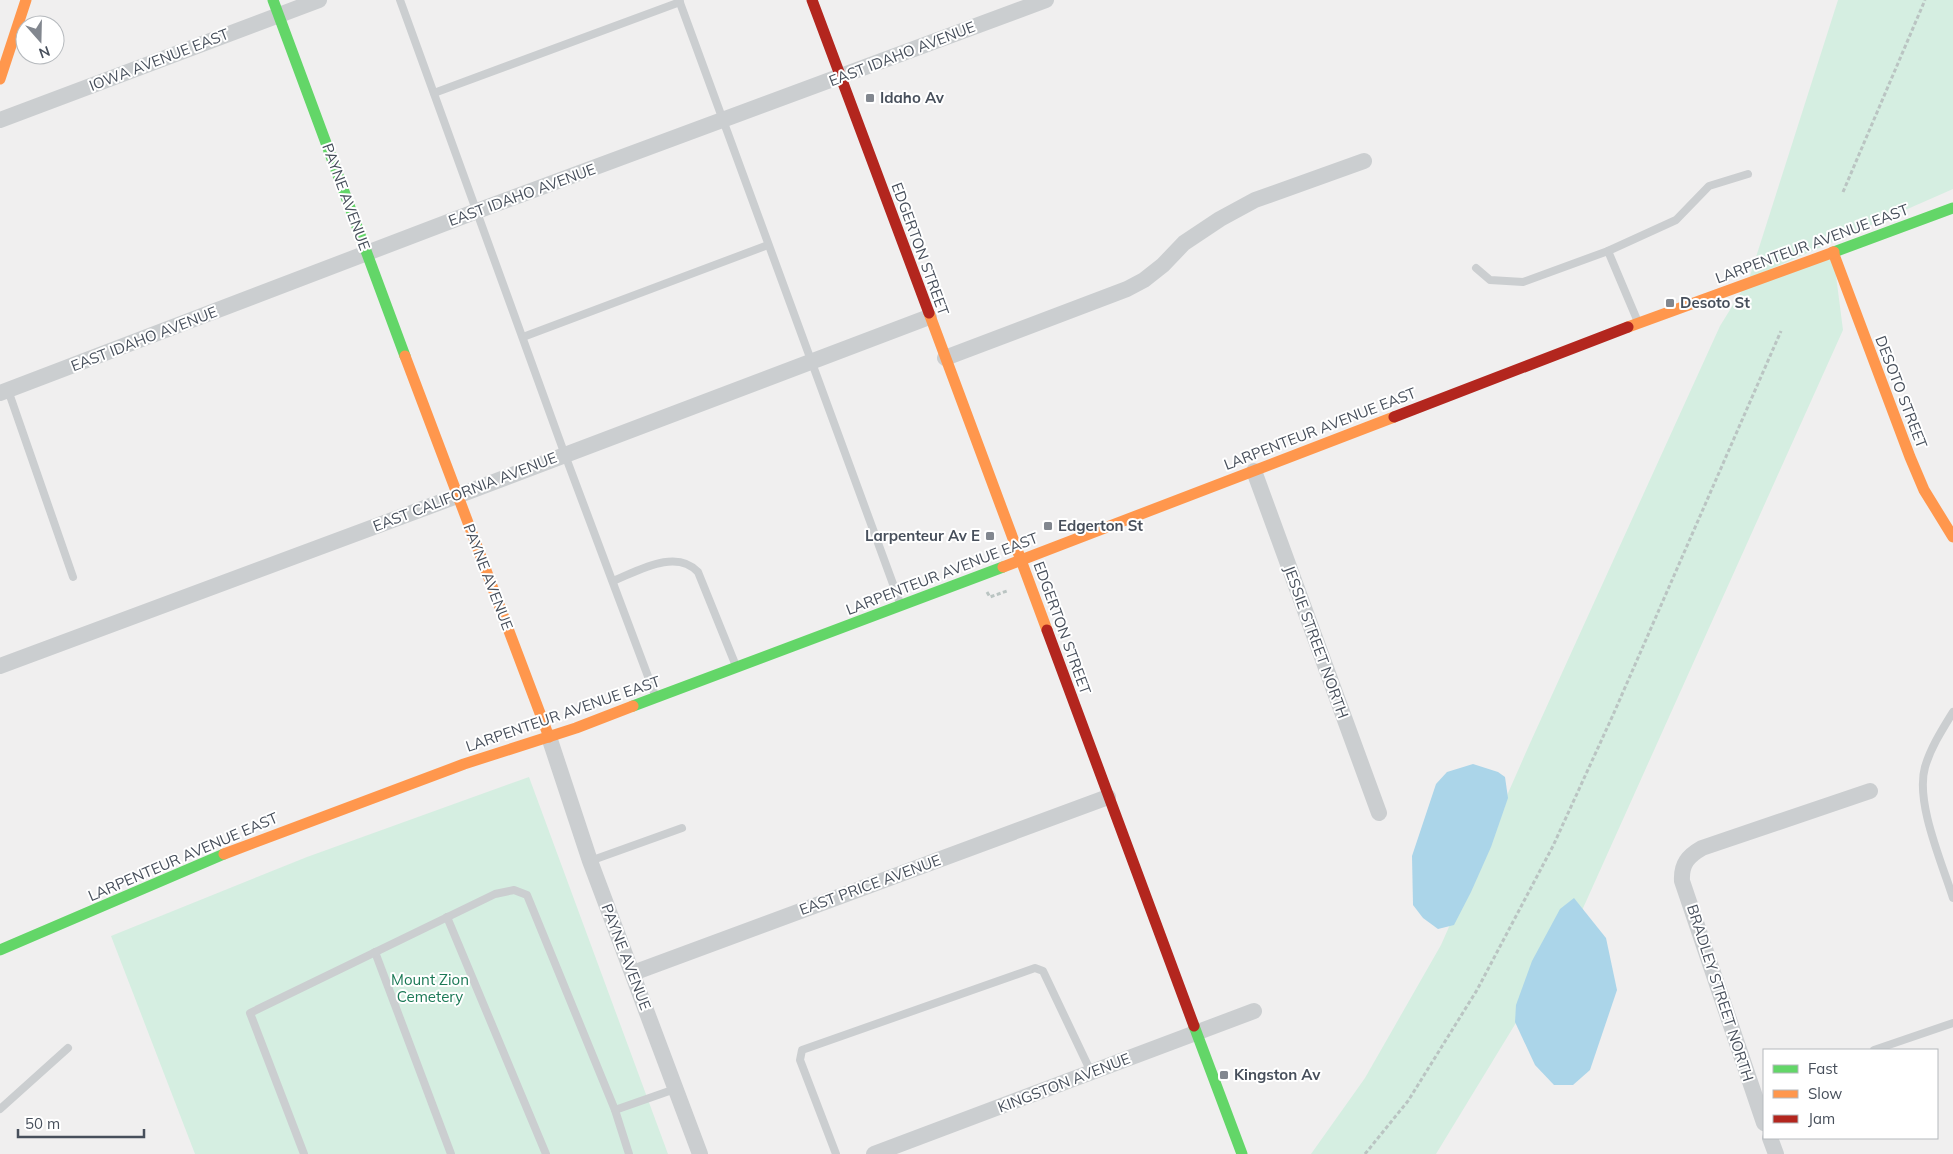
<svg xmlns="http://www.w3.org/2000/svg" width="1953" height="1154" font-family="Mulish,sans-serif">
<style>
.green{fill:#d5eee1}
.water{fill:#abd5e9}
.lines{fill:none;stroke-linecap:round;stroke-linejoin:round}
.path{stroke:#bac4c2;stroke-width:3;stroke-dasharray:4 2.5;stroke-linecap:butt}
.lane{stroke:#cbced0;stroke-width:8}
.street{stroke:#cbced0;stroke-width:16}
.fast{stroke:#63d668;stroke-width:11}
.slow{stroke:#ff974d;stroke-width:11}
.jam{stroke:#b3261e;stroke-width:11}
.poi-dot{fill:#82878f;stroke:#fff;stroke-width:2}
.labels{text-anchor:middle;stroke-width:4;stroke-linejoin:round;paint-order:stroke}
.street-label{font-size:15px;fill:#474f5b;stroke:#fff}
.poi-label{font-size:15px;font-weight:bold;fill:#474f5b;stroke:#fff;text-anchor:start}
.park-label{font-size:15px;fill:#1b7956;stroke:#fff}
</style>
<rect width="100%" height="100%" fill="#f0efef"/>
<g class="green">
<path d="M1838,0h115v189l-198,87 78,-24 10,78 -268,596 -139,228h-125l54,-76 76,-133 90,-204 189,-415 29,-47z"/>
<path d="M529,777l139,377h-473l-84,-218 196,-79z"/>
</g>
<g class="water">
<path d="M1473,764l25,8 7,5 3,21 -17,49 -20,45 -17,33 -16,4 -15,-11 -10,-13 -1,-49 24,-72 11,-12z"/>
<path d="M1574,898l32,40 11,52 -27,80 -17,15h-19l-19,-20 -20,-43 1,-17 16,-44 28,-52z"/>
</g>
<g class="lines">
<g class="path">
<path d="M1843,192l82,-192"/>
<path d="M987,592l3,5 17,-6"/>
<path d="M1365,1154l43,-53 69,-111 76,-144 60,-131 168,-384"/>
</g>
<g class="lane">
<path d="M400,0l165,455 90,240"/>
<path d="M679,0l221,603"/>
<path d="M434,93l246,-91"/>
<path d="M1608,251l30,71"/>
<path d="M1476,268l14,12 33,2 85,-31 68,-31 33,-34 39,-12"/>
<path d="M523,337l245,-92"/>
<path d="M8,390l65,187"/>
<path d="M613,581c25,-10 63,-33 85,-9l38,94"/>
<path d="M1953,712c-11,18 -22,35 -28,55 -10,35 17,96 28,131"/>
<path d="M590,861l92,-33"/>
<path d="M447,917l99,237"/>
<path d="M375,952l76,202"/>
<path d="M1874,1050l79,-27"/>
<path d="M0,1109l68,-61"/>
<path d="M615,1110l60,-21"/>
<path d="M304,1154l-54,-141 245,-119 19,-4 13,5 88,215 14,44"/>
<path d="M836,1154l-36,-94 2,-10 233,-82 8,3 48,101"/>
</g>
<g class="street">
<path d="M0,120l319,-120"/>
<path d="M945,358l182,-69 17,-9 19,-15 21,-22 36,-24 35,-19 109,-39"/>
<path d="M0,393l477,-182 569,-211"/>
<path d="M1254,471l125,342"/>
<path d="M0,666l457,-170 472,-179"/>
<path d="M549,737l41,124 110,293"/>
<path d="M633,973l475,-176"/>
<path d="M1764,1123l-82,-242c-1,-17 6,-25 20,-33l168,-57"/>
<path d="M1770,1138l6,16"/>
<path d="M874,1154l380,-143"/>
</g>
<g class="fast">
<path d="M273,0l132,356"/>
<path d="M1834,252l119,-44"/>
<path d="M633,706l370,-139"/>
<path d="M0,950l224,-96"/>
<path d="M1194,1026l48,128"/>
</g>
<g class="slow">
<path d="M0,79l26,-79"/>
<path d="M1833,252l77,205 14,33 29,47"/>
<path d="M929,313l118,317"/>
<path d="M1628,327l206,-75"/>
<path d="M405,356l144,381"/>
<path d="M1003,567l391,-150"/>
<path d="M224,854l240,-90 112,-36 57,-22"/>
</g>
<g class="jam">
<path d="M812,0l117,313"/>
<path d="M1394,417l234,-90"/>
<path d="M1047,630l147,396"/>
</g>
</g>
<g class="poi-dot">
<rect x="865" y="93" width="10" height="10" rx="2.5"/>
<rect x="1665" y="298" width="10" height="10" rx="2.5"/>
<rect x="1043" y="521" width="10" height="10" rx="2.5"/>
<rect x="985" y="531" width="10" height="10" rx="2.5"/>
<rect x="1219" y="1070" width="10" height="10" rx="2.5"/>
</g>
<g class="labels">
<g class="street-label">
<text transform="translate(902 54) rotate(-21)" y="5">EAST IDAHO AVENUE</text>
<text transform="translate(159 60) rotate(-21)" y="5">IOWA AVENUE EAST</text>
<text transform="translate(522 195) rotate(-20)" y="5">EAST IDAHO AVENUE</text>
<text transform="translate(346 197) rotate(70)" y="5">PAYNE AVENUE</text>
<text transform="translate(1812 244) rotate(-20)" y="5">LARPENTEUR AVENUE EAST</text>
<text transform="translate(920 249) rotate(70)" y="5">EDGERTON STREET</text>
<text transform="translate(144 339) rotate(-21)" y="5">EAST IDAHO AVENUE</text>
<text transform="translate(1901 392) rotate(69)" y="5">DESOTO STREET</text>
<text transform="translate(1320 429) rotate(-21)" y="5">LARPENTEUR AVENUE EAST</text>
<text transform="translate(465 492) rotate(-21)" y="5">EAST CALIFORNIA AVENUE</text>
<text transform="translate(942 574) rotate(-21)" y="5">LARPENTEUR AVENUE EAST</text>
<text transform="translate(488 577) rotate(69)" y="5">PAYNE AVENUE</text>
<text transform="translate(1062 628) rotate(70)" y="5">EDGERTON STREET</text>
<text transform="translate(1316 642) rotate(70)" y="5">JESSIE STREET NORTH</text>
<text transform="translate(563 714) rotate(-19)" y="5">LARPENTEUR AVENUE EAST</text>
<text transform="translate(183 857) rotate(-23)" y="5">LARPENTEUR AVENUE EAST</text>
<text transform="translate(870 885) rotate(-20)" y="5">EAST PRICE AVENUE</text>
<text transform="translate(626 957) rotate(69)" y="5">PAYNE AVENUE</text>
<text transform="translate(1720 993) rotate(72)" y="5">BRADLEY STREET NORTH</text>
<text transform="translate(1064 1083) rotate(-21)" y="5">KINGSTON AVENUE</text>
</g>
<g class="poi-label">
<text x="880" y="103">Idaho Av</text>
<text x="1680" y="308">Desoto St</text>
<text x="1058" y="531">Edgerton St</text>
<text x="980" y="541" text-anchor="end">Larpenteur Av E</text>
<text x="1234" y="1080">Kingston Av</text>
</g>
<g class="park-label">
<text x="430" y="985">Mount Zion<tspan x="430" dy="17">Cemetery</tspan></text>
</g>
</g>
<rect x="1763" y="1049" width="175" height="90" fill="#ffffff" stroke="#b5b9bd"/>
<rect x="1773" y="1065" width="25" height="8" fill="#63d668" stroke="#b5b9bd"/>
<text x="1808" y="1074" font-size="15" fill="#474f5b">Fast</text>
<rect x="1773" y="1090" width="25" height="8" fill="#ff974d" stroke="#b5b9bd"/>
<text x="1808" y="1099" font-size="15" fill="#474f5b">Slow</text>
<rect x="1773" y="1115" width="25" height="8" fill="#b3261e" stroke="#b5b9bd"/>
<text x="1808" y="1124" font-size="15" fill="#474f5b">Jam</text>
<g transform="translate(40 40) rotate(160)"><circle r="24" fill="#ffffff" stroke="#b5b9bd"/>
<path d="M0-4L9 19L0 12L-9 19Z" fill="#82878f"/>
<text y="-8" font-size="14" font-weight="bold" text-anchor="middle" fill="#474f5b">N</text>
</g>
<path d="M18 1129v8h126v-8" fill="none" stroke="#474f5b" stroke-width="2.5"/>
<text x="25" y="1129" font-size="15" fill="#474f5b" stroke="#ffffff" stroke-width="4" paint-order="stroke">50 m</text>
</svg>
